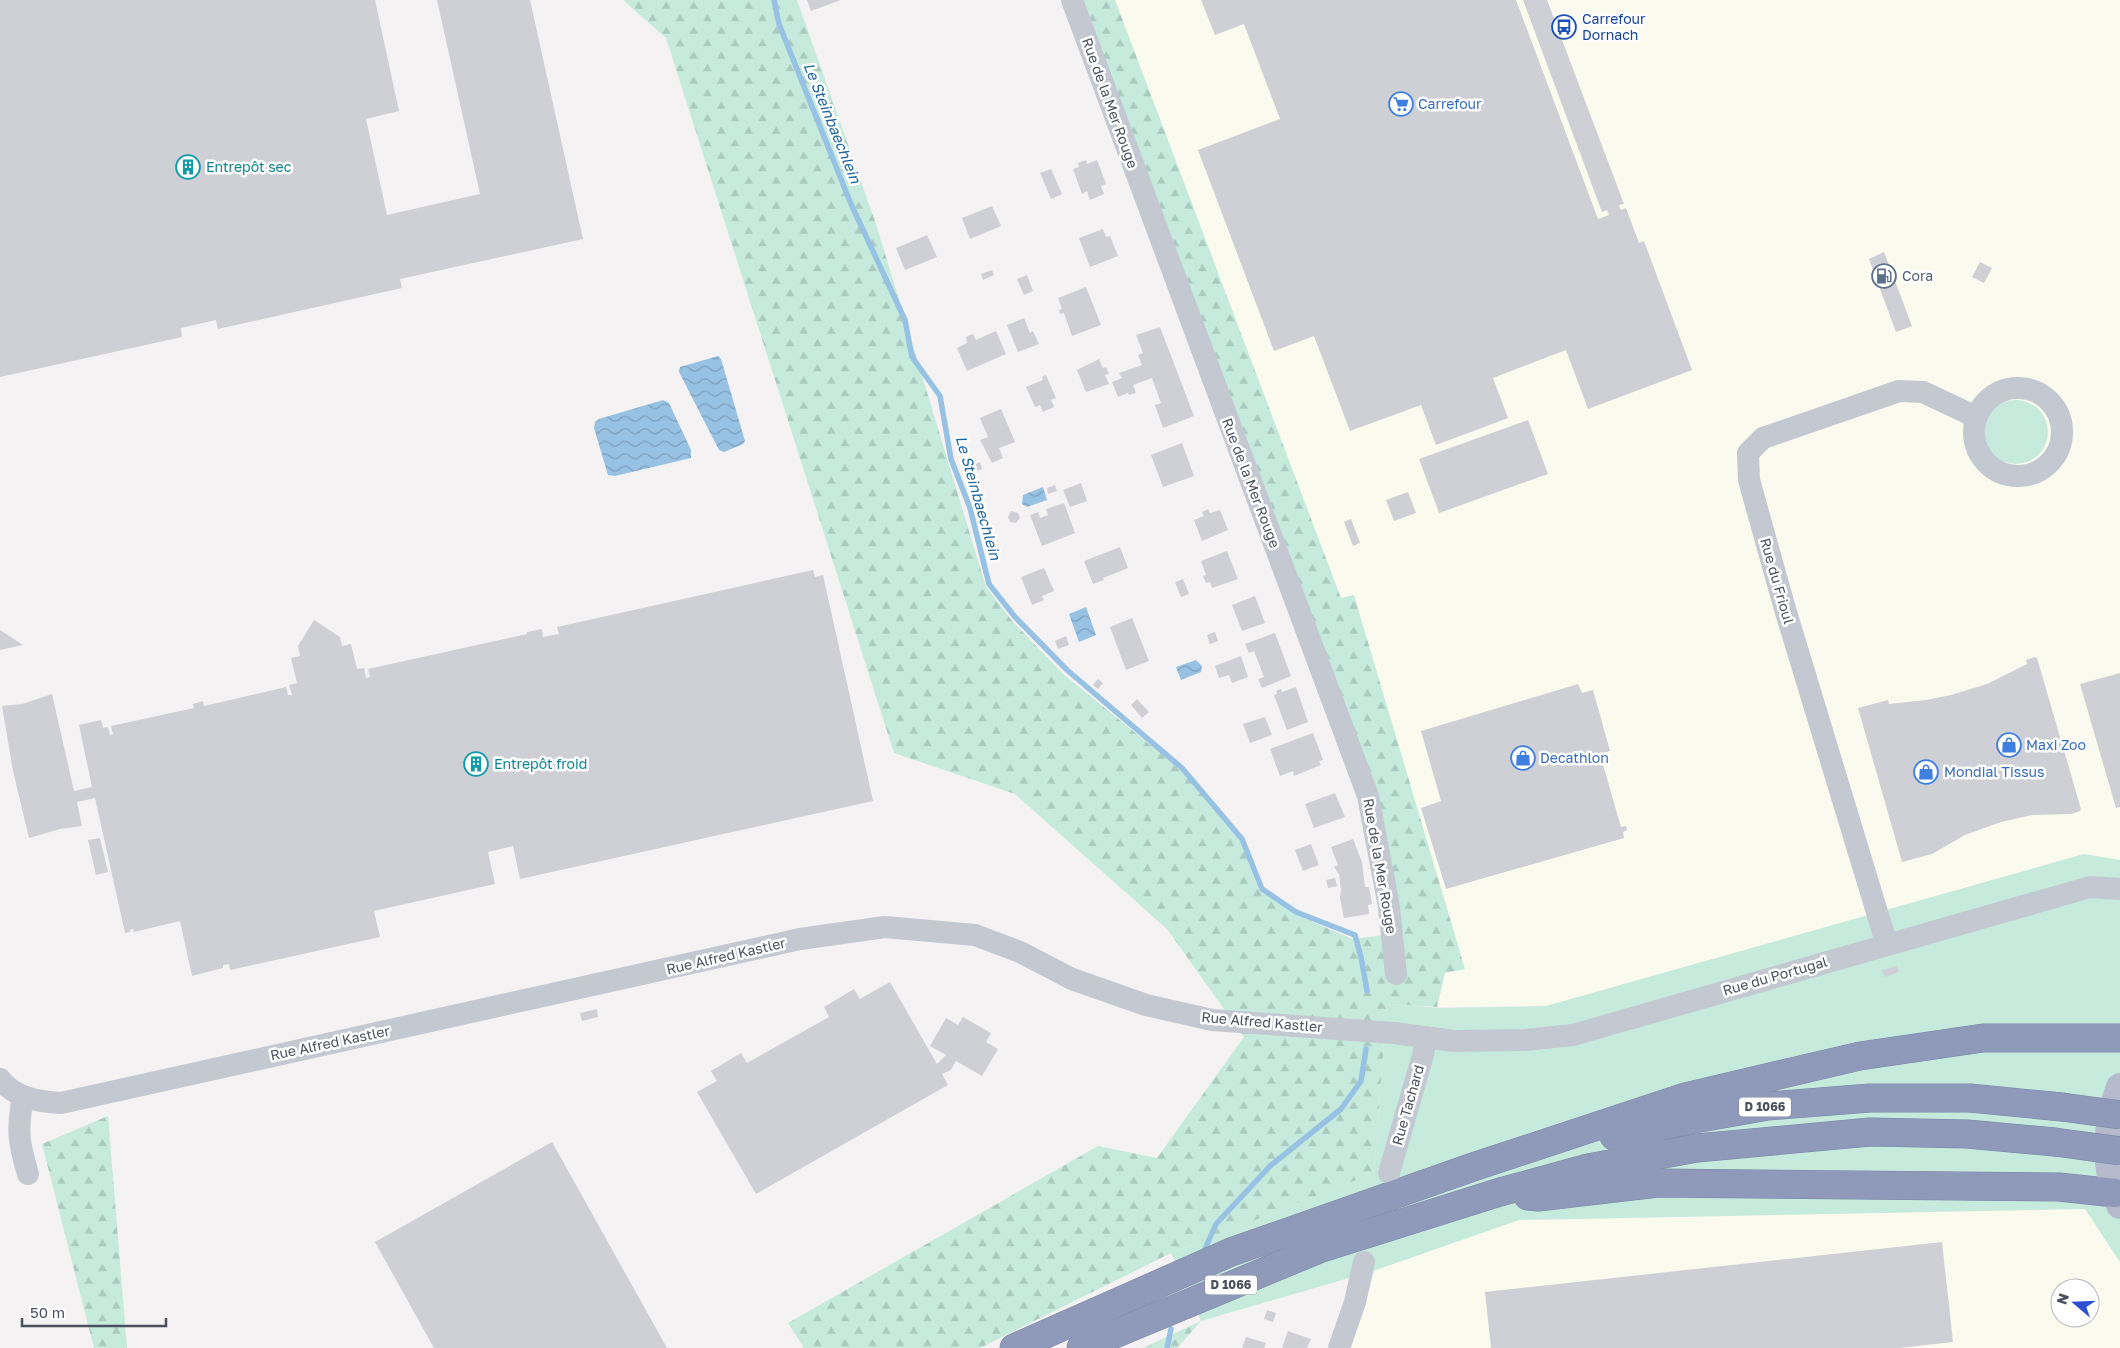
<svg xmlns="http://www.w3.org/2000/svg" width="2120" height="1348" font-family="'Golos Text',sans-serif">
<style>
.commercial{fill:#fbfaee;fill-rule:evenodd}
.grass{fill:#c6ebdd}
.forest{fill:url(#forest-firs)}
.water{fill:url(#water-waves)}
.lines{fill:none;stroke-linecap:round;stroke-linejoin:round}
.stream{stroke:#98c2e4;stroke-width:5.5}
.building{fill:#cfd0d5}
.highway-casing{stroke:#7a85a6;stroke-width:29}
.minor{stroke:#c4c8d1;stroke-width:22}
.major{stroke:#b5bbcd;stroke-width:28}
.highway{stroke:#8f9aba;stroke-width:28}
.highway-bridge-casing{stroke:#7a85a6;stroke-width:29;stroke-linecap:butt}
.highway-bridge{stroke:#8f9aba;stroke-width:28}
.labels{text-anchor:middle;stroke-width:5;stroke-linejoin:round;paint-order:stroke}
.shield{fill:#fff;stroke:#81848e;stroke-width:1}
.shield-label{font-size:12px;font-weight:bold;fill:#4b505d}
.transit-label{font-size:14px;fill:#164399;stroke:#fff;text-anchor:start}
.street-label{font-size:14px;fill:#4b505d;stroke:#fff}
.shop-label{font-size:14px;fill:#366cbe;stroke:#fff;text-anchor:start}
.culture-label{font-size:14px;fill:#0d838f;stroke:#fff;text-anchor:start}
.service-label{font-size:14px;fill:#4e5e75;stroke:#fff;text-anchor:start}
.water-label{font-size:15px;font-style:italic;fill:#1c659f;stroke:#fff}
</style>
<defs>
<pattern id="forest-firs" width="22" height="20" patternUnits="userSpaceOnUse" patternTransform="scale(1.25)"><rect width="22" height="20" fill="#c6ebdd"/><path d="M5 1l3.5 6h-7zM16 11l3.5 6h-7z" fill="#accbc0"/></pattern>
<pattern id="water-waves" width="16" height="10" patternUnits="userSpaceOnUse" patternTransform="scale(1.25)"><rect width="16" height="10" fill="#98c2e4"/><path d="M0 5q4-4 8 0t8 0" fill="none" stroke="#7ea0bc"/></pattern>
</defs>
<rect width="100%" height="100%" fill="#f4f2f2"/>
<g class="commercial">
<path d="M1115,0h1005v860l-36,-6 -538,152 -109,1 8,-34 19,-4 -110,-373 -13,3z"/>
<path d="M2085,1208l35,54v86h-772l28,-78 143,-50zM2060,1288h30v30h-30z"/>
</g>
<g class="grass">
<circle cx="2016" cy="432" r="32"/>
<path d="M2084,854l36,6v402l-35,-53 -566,11 -143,50 -175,51 -30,-68 203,-80 13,-169 54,4 105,-2z"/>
</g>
<g class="forest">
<path d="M623,0h174l79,224 110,363 27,35 49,51 119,97 58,68 20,52 35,24 59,25 47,-6 -25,-142 -293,-791h33l226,598 13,-3 111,374 -20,4 -8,34 -50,-3 -13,169 -203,80 -191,95h-176l-16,-25 310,-177 59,12 87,-121 -77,-108 -152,-135 -121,-41 -228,-715z"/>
<path d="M108,1116l19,232h-33l-52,-204z"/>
<path d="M1201,1321l-24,27h-34z"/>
</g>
<g class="water">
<path d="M718,356l3,3 24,82 -2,3 -19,8 -5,-2 -40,-78 1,-5z"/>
<path d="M663,400l6,3 22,47v8l-76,18 -7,-1 -14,-47 1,-6 4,-3z"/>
<path d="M1043,487l4,13 -20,7 -5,-3 1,-9z"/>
<path d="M1086,607l10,28 -17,7 -10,-28z"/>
<path d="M1196,660l6,6 -1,6 -20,8 -5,-13z"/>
</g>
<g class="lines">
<g class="stream">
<path d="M774,0l5,24 72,180 54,116 7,37 28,39 11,63 19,49 19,76 26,33 52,53 115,98 60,71 20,50 34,23 59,23 6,22 6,34"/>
<path d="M1205,1249l11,-25 54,-58 71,-57 20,-28 5,-32"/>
<path d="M1167,1348l4,-19"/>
</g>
</g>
<g class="building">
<path d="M0,0h375l24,111 -33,8 21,96 93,-21 -43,-194h93l53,239 -183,40 2,9 -184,41 -2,-9 -35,8 1,9 -182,40z"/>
<path d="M807,0h34l-30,11z"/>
<path d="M1201,0h315l82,219 11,-4 -2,-5 -5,2 -79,-212h24l77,204 -5,1 2,5 5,-2 13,35 5,-2 48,129 -104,39 -22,-59 -73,28 15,40 -21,8 -51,19 -15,-40 -71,26 -36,-95 -40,15 -76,-201 82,-31 -36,-95 -29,11z"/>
<path d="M1086,160l1,4 10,-4 9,24 -5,2 3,8 -14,6 -3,-9 -5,3 -9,-25 6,-2 -1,-4z"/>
<path d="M1051,169l11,25 -11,5 -11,-26z"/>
<path d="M992,206l9,20 -31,13 -8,-21z"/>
<path d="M1103,229l3,8 4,-1 8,20 -28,11 -11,-29z"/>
<path d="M927,235l10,22 -32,13 -9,-22z"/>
<path d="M1884,252l28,74 -16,6 -27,-73z"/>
<path d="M1980,262l12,6 -8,15 -12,-6z"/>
<path d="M992,270l2,5 -11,5 -2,-6z"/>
<path d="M1027,275l6,16 -9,4 -7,-16z"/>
<path d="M1086,287l15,38 -29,11 -8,-23 -4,1 -1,-4 3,-1 -4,-11z"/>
<path d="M1024,318l6,15 3,-2 6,13 -21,8 -11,-27z"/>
<path d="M1160,327l34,89 -31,12 -8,-23 6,-2 -9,-25 -19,7 3,8 -7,2 -1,-2 -10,4 -6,-15 10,-4 -3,-5 23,-8 -4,-10 5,-2 -7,-18z"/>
<path d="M996,331l10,23 -39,17 -10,-23 10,-5 -1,-6 7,-3 3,6z"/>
<path d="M1099,359l4,9 3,-1 3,7 -4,1 4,9 -23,8 -9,-22z"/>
<path d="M1046,375l10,23 -5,2 3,7 -11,5 -3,-7 -5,2 -9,-20 17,-7 -1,-3z"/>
<path d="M1001,409l14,33 -16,6 4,10 -11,5 -12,-23 8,-3 -8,-19z"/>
<path d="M1528,420l20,54 -109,39 -20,-54z"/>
<path d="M1182,443l12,33 -31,11 -12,-32z"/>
<path d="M973,458l2,6 5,-2 2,7 -11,4 -5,-13z"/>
<path d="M1081,483l6,18 -17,6 -7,-17z"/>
<path d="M1055,485l2,6 -9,3 -1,-6z"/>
<path d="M1408,492l8,21 -22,8 -8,-21z"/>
<path d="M1064,503l11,30 -33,13 -12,-31 8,-3 2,6 8,-3 -2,-6z"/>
<path d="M1208,509l2,4 10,-3 8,20 -26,11 -8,-21 10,-4 -2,-4z"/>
<path d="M1011,511l7,2 2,5 -4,5 -6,-1 -2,-5z"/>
<path d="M1351,519l9,24 -7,3 -9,-24z"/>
<path d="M1120,547l8,21 -25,10 1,2 -11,4 -9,-23z"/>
<path d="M1227,551l11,28 -26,9 -2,-6 -4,1 -3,-7 3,-1 -5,-14z"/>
<path d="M1044,568l10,23 -12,5 2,4 -12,5 -11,-28z"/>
<path d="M813,570l2,7 8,-2 50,226 -353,78 -7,-33 -25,6 7,32 -121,27 6,26 -150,33 -1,-6 -6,1v3l-31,8 -12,-55 -46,11 -1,-3 -3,1v2l-5,1 -30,-135 -18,4 5,24 -22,3 -31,9 -16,-67 -11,-65 20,-2 30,-10 22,97 18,-4 -13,-62 22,-5 2,8 5,-1 2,8 3,-1 -2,-8 83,-18 -1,-4 10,-3 1,5 82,-19 2,8h4l-3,-10 8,-2 -6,-25 9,-2 -2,-10 16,-26 26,17 2,9 9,-2 6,25 7,-1 2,10 4,-1 -2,-8 159,-35v-2l15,-3 1,8 16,-3 -2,-7z"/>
<path d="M1183,579l6,15 -8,3 -6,-15z"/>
<path d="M1255,596l10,27 -23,8 -10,-26z"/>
<path d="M1132,618l17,43 -23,9 -16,-43z"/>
<path d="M0,630l23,15 -23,5z"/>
<path d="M1215,632l3,9 -8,3 -3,-9z"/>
<path d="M1275,633l16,43 -29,12 -4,-9 6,-2 -10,-26 -5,2 -4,-9z"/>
<path d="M1066,636l3,9 -11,4 -3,-8z"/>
<path d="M1241,656l7,21 -16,6 -3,-8 -10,3 -4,-12z"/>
<path d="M2035,657l2,1 44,151 -1,2 -9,3 -39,1 -31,7 -36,13 -33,19 -30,8 -44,-154 30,-8 1,4 37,-4 25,-5 36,-11 40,-20 -1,-4z"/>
<path d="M2120,673v134l-4,1 -36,-124z"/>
<path d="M1098,679l5,4 -5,6 -5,-4z"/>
<path d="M1578,684l4,9 11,-3 17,61 -10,3 21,73 5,-1 1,4 -4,2 1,6 -178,51 -25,-81 20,-7 -20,-70z"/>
<path d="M1296,687l12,35 -21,8 -13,-35 3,-1 -1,-3 5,-2 1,3z"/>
<path d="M1137,699l12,13 -7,6 -11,-13z"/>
<path d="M1265,717l7,18 -22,8 -7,-19z"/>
<path d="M1313,733l10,27 -4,1 2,4 -27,11 -1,-5 -13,5 -10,-27z"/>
<path d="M1335,793l10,24 -31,11 -9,-24z"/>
<path d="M100,838l8,34 -12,3 -8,-35z"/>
<path d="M1353,839l9,23 3,25h4l3,17 -4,1 1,9 -25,4 -4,-20 1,-8 -2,-16 -5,-7 4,-2 -7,-18z"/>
<path d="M1311,844l8,21 -16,6 -8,-21z"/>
<path d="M1335,878l2,8 -9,2 -2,-8z"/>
<path d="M1897,966l2,6 -14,5 -3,-7z"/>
<path d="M890,982l47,82 9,-9 -16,-9 16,-28 12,7 5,-8 28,16 -5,9 12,7 -16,27 -26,-15 -5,9 -9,4 6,11 -192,109 -59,-102 20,-11 -6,-10 30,-18 6,10 82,-46 -5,-10 30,-18 6,10z"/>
<path d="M597,1009l1,8 -16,4 -2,-8z"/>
<path d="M552,1142l115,206h-233l-59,-106z"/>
<path d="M1942,1242l11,100 -54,6h-408l-6,-56z"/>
<path d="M1267,1310l9,3 -3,9 -9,-3z"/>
<path d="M1288,1331l23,8 -4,9h-25z"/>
<path d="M1246,1337l20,6 -2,5h-22z"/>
</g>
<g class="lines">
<g class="highway-casing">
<g id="highway">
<path d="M1614,1136l75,-16 79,-14 102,-8h100l92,9"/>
<path d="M1528,1196l10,1 120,-14 401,4 56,6"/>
<path d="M1014,1348l217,-96 242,-85 212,-70 175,-41 123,-18h137"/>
<path d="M1081,1348l238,-99 181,-57 88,-24 109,-20 173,-16 97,2 88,8"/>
</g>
</g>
<g class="minor">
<path d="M1072,0l296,796 21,111 7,67"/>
<circle cx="2018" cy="432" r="44"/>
<path d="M1887,945l-102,-336 -36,-129 -1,-27 15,-15 136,-47 24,1 53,25"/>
<path d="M0,1079c15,19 39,23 61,24l739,-164 85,-12 90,8 45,17 52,27 74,26 66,15 182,13 60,8 71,-1 48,-5 517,-148 30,2"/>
<path d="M23,1096c-6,34 -5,45 5,78"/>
<path d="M1389,1173l34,-118 3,-18"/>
<path d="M1339,1348l16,-46 9,-40"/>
</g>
<path class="major" d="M2120,1087c-14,37 -17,80 0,118"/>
<use href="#highway" class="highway"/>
<g class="highway-bridge-casing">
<g id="highway-bridge">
<path d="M2062,1107l58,8"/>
<path d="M2055,1142l65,9"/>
</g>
</g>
<use href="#highway-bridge" class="highway-bridge"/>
</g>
<defs>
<g id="bus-ring" transform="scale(1.25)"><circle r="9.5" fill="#fff" stroke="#1a4fb4" stroke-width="1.5"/><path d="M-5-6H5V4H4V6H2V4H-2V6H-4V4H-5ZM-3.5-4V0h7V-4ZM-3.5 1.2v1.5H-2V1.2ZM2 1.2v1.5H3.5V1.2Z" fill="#1a4fb4"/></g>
<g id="supermarket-ring" transform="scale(1.25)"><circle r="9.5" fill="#fff" stroke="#3f7fe0" stroke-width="1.5"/><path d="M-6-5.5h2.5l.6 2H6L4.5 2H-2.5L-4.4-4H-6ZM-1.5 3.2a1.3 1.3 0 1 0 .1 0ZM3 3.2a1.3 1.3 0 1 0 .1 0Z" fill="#3f7fe0"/></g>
<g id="building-ring" transform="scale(1.25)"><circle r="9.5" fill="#fff" stroke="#0f9aa8" stroke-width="1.5"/><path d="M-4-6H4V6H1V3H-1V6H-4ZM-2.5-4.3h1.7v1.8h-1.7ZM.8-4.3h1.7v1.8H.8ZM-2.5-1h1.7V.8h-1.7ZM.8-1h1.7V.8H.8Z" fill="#0f9aa8"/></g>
<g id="fuel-ring" transform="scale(1.25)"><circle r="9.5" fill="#fff" stroke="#5c6f8a" stroke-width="1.5"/><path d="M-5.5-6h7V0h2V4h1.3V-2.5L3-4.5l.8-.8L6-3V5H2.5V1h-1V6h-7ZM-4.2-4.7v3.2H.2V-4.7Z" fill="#5c6f8a"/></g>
<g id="shop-ring" transform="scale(1.25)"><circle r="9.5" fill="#fff" stroke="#3f7fe0" stroke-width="1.5"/><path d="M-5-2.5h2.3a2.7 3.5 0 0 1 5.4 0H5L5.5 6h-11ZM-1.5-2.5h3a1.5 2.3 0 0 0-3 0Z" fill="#3f7fe0"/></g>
</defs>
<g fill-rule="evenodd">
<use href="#bus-ring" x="1564" y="27"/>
<use href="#supermarket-ring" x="1401" y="104"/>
<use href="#building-ring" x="188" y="167"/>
<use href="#fuel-ring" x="1884" y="276"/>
<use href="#shop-ring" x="2009" y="745"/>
<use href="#shop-ring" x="1523" y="758"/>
<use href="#building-ring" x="476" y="764"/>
<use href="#shop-ring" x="1926" y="772"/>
</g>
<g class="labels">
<g class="shield">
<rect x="1739" y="1097.5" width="52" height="19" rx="4"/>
<rect x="1205" y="1275.5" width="52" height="19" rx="4"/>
</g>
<g class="shield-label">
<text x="1765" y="1111">D 1066</text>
<text x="1231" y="1289">D 1066</text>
</g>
<g class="transit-label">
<text x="1582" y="24">Carrefour<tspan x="1582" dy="16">Dornach</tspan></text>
</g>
<g class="street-label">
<text transform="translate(1110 103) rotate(70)" y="5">Rue de la Mer Rouge</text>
<text transform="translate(1251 483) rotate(69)" y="5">Rue de la Mer Rouge</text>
<text transform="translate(1777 581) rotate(74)" y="5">Rue du Frioul</text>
<text transform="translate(1380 866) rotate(80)" y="5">Rue de la Mer Rouge</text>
<text transform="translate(726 956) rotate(-13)" y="5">Rue Alfred Kastler</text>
<text transform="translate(1775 976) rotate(-16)" y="5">Rue du Portugal</text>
<text transform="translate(1262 1022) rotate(5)" y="5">Rue Alfred Kastler</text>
<text transform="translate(330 1043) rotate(-12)" y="5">Rue Alfred Kastler</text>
<text transform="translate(1408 1105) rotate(-74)" y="5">Rue Tachard</text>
</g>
<g class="shop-label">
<text x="1418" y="109">Carrefour</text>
<text x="2026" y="750">Maxi Zoo</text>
<text x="1540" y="763">Decathlon</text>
<text x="1944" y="777">Mondial Tissus</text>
</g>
<g class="culture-label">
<text x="206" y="172">Entrepôt sec</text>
<text x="494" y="769">Entrepôt froid</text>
</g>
<g class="service-label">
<text x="1902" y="281">Cora</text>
</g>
<g class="water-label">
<text transform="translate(832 123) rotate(68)" y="5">Le Steinbaechlein</text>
<text transform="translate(978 498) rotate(74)" y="5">Le Steinbaechlein</text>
</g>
</g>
<g transform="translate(2075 1303) rotate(289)"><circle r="24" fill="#ffffff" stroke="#b7b9be"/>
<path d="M0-4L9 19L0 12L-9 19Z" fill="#2d4fd2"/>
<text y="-8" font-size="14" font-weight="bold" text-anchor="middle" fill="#4b505d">N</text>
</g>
<path d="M22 1318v8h144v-8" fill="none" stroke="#4b505d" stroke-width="2.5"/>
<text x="30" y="1318" font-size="15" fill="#4b505d" stroke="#ffffff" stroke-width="4" paint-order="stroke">50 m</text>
</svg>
